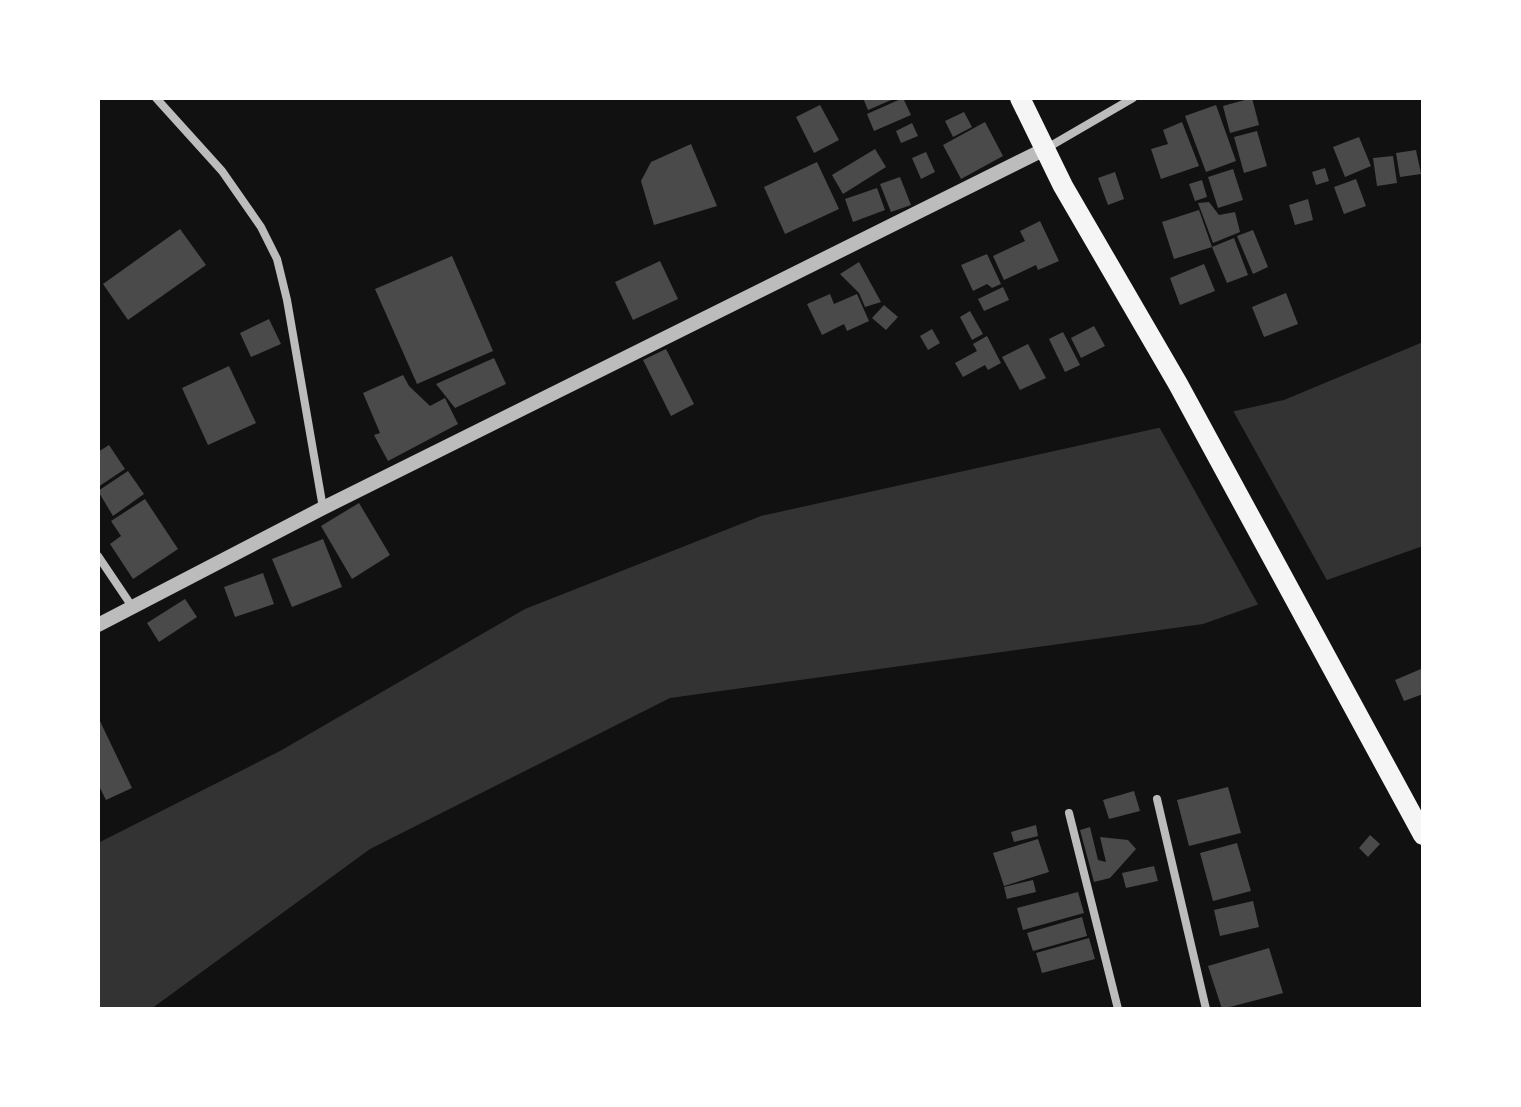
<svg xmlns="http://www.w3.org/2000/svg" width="1521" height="1107" font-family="'Crimson Pro',serif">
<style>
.water{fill:#333}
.pier{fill:#111}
.building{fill:#4a4a4a}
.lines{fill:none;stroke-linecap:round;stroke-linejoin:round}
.minor{stroke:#bcbcbc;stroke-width:8}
.tertiary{stroke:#bcbcbc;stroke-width:14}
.primary{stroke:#f5f5f5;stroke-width:20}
</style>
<rect width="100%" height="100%" fill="#111"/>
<path class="water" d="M1423,342v204l-220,78 -533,74 -300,151 -219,160h-53v-166l182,-92 245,-142 236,-93 523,-116z"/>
<path class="pier" d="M1231,407l98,177 -69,24 -103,-185z"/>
<g class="building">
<path d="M863,98h33l-28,12z"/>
<path d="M903,98l8,17 -37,16 -7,-17z"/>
<path d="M1252,98l7,27 -29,8 -7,-27z"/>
<path d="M820,105l19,35 -25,13 -18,-36z"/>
<path d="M1216,105l20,56 -30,11 -21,-56z"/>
<path d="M964,112l8,15 -19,10 -8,-16z"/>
<path d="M985,122l18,34 -42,23 -18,-34z"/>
<path d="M1182,122l17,44 -38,13 -10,-30 17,-5 -5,-14z"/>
<path d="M912,123l6,13 -17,7 -5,-12z"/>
<path d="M1257,131l10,35 -23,7 -10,-36z"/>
<path d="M1359,137l12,29 -26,11 -12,-30z"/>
<path d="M691,144l26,62 -63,19 -13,-44 10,-19z"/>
<path d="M875,149l11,18 -43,27 -11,-19z"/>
<path d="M1416,150l5,24 -21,3 -4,-24z"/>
<path d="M926,152l9,20 -14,7 -9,-21z"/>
<path d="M1393,156l4,27 -20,3 -4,-28z"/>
<path d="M817,162l22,47 -54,25 -21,-47z"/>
<path d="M1325,168l4,13 -13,4 -4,-13z"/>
<path d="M1233,169l10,31 -25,8 -10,-31z"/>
<path d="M1115,172l9,27 -16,6 -10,-27z"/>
<path d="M900,177l11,28 -20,7 -11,-28z"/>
<path d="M1356,179l10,27 -22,8 -10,-27z"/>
<path d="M1202,180l5,17 -12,4 -6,-17z"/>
<path d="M877,188l8,22 -32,12 -8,-23z"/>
<path d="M1308,199l5,21 -18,5 -6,-20z"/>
<path d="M1209,202l10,13 16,-3 5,20 -27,11 -15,-40z"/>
<path d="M1199,210l13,37 -38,12 -12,-37z"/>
<path d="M1040,221l19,40 -21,9 -2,-5 -32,15 -11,-24 32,-15 -5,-10z"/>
<path d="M180,229l26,36 -78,55 -25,-36z"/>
<path d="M1253,230l15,37 -15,7 -16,-38z"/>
<path d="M1234,238l14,37 -21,8 -15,-36z"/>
<path d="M987,254l14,30 -9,4 -5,-4 -14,7 -12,-26z"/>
<path d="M452,256l41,95 -76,33 -42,-95z"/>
<path d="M660,261l18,38 -45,21 -18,-38z"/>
<path d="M859,262l22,40 -16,5 -6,-14 -19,-19z"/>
<path d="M1204,264l11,27 -35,14 -10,-27z"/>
<path d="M1003,287l6,13 -25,11 -6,-12z"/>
<path d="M1286,293l12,31 -34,13 -12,-30z"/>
<path d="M830,294l4,10 23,-10 12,27 -22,10 -3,-7 -22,11 -15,-31z"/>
<path d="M884,305l14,12 -12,13 -14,-12z"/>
<path d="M970,311l13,23 -11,6 -12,-23z"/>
<path d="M269,319l12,25 -30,13 -11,-24z"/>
<path d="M1094,326l11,20 -24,12 -10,-20z"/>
<path d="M932,329l8,14 -12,7 -8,-14z"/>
<path d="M1063,332l17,33 -15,7 -16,-33z"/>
<path d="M987,336l14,27 -13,7 -3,-5 -22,12 -8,-14 22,-12 -4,-7z"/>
<path d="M1028,344l18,34 -26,12 -18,-33z"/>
<path d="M666,349l28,55 -23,12 -28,-56z"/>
<path d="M494,358l12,26 -51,24 -19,-24z"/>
<path d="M229,366l27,57 -48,22 -26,-57z"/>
<path d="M403,375l6,11 21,20 15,-8 13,26 -70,37 -14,-26 6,-2 -17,-40z"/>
<path d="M109,445l16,24 -27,18v-35z"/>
<path d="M128,471l16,23 -31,22 -15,-25z"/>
<path d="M145,499l33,50 -45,30 -23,-35 11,-8 -10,-15z"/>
<path d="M359,503l31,52 -38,24 -31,-53z"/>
<path d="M323,539l19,48 -50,20 -20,-48z"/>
<path d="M263,573l11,31 -39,13 -11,-30z"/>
<path d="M185,599l12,18 -38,25 -12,-19z"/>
<path d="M1421,669l2,25 -19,7 -9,-21z"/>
<path d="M98,717l34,71 -26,12 -8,-16z"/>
<path d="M1228,787l13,46 -52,13 -12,-46z"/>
<path d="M1134,791l6,20 -31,8 -6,-19z"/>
<path d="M1036,825l2,11 -24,6 -3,-10z"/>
<path d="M1090,827l8,33 8,2 -6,-25 28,3 8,9 -26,29 -16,4 -14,-52z"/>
<path d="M1370,835l10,9 -12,13 -9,-9z"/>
<path d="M1038,839l11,33 -45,14 -11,-33z"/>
<path d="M1237,843l14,48 -38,10 -13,-48z"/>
<path d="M1154,866l4,15 -32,7 -4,-15z"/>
<path d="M1033,880l3,12 -29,7 -3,-12z"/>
<path d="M1078,892l6,21 -61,17 -6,-22z"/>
<path d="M1253,901l6,26 -39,9 -6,-26z"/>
<path d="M1082,917l5,19 -54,15 -6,-18z"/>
<path d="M1089,938l6,21 -53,14 -6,-20z"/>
<path d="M1269,948l14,45 -61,16 -14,-43z"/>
</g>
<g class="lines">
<g class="minor">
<path d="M156,98l66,73 39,56 16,32 10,41 36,208"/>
<path d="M1047,148l86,-50"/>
<path d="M98,556l33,49"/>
<path d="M1157,799l49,210"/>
<path d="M1069,813l49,196"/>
</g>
<path class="tertiary" d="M98,625l225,-117 724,-360"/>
<path class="primary" d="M1020,98l43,88 115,198 245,451"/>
</g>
<rect width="1521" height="1107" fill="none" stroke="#ffffff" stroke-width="200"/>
</svg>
